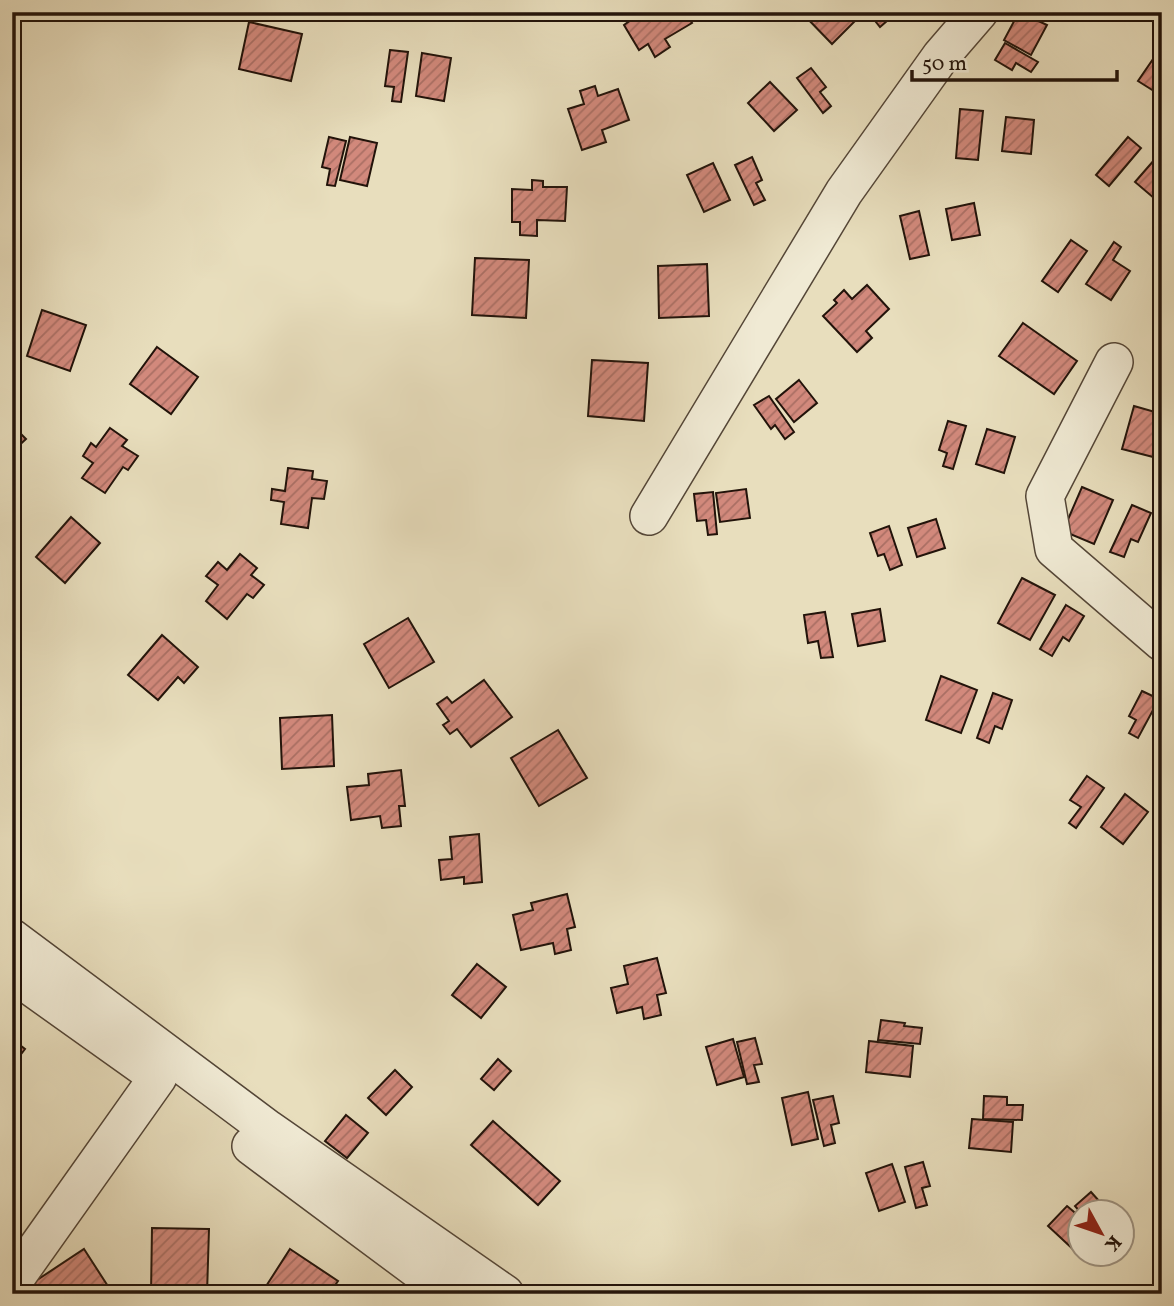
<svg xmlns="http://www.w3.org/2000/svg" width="1174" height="1306" font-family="Vollkorn,serif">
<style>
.building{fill:url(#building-hatch);stroke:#22130a;stroke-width:2}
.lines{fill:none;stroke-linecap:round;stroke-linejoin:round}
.minor-casing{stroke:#544637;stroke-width:40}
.minor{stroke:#f0ead4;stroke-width:37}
</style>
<defs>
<pattern id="building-hatch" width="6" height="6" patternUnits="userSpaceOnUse" patternTransform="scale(1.75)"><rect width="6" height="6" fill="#d2897c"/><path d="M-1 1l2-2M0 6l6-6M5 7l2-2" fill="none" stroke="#aa6f64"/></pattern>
</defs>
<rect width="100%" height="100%" fill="#e8debd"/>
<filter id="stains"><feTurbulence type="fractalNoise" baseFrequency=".00286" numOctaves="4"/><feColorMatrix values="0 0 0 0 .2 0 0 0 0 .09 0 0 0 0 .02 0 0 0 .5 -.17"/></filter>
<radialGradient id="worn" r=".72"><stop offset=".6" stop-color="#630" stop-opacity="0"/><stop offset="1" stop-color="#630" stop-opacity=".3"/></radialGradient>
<g class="building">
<path d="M642,12h43l7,11 -27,16 5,8 -15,10 -7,-13 -9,6 -15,-25z"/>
<path d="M808,12h37l9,10 -22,22 -28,-29z"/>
<path d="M868,12h15l5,8 -8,7z"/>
<path d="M1019,12l28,13 -16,30 -27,-15z"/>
<path d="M249,22l53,12 -11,47 -52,-12z"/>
<path d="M1005,43l33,19 -7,10 -15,-9 -4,7 -17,-10z"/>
<path d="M1162,46v40l-5,7 -19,-12z"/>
<path d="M390,50l18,2 -7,50 -9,-1 2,-14 -9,-1z"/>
<path d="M422,53l29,5 -7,43 -28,-5z"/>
<path d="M811,68l15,19 -6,5 11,14 -8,7 -26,-35z"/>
<path d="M770,82l27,28 -23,21 -26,-28z"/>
<path d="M595,86l3,10 20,-7 11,31 -27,10 4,12 -24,8 -14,-41 16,-5 -4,-13z"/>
<path d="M960,109l23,2 -5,49 -22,-2z"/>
<path d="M1006,117l28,3 -3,34 -29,-3z"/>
<path d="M329,137l17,4 -11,45 -8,-1 3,-16 -8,-2z"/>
<path d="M350,137l27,6 -10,43 -27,-6z"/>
<path d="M1128,137l13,11 -32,38 -13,-11z"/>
<path d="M1162,151v53h-1l-26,-22z"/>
<path d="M752,157l10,23 -6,3 9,17 -11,5 -19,-40z"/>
<path d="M713,163l17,37 -26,12 -17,-37z"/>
<path d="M532,180l11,1v6h24l-2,34 -28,-1v16l-17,-1v-13h-8v-33l20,1z"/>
<path d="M974,203l6,32 -28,5 -6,-31z"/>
<path d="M919,211l10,44 -19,4 -10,-43z"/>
<path d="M1071,240l16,11 -29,41 -16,-11z"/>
<path d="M1114,242l7,5 -8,13 17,11 -19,29 -25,-16z"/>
<path d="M475,258l54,2 -3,58 -54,-3z"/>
<path d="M707,264l2,52 -50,2 -1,-52z"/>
<path d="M867,285l22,24 -23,22 6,7 -15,14 -34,-36 14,-13 -3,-3 10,-10 8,9z"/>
<path d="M42,310l44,15 -16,46 -43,-15z"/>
<path d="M1023,323l54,38 -23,33 -55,-38z"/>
<path d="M157,347l41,30 -27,37 -41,-30z"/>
<path d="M592,360l56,3 -4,58 -56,-5z"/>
<path d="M799,380l18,23 -23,19 -18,-23z"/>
<path d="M769,396l25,36 -9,7 -10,-14 -4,4 -17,-24z"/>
<path d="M1134,406l28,8v25l-5,19 -35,-9z"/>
<path d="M948,421l18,5 -13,43 -10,-3 4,-13 -8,-3z"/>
<path d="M12,425l14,14 -14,13z"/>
<path d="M110,428l17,12 -5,6 16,10 -10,14 -5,-3 -18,26 -23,-15 11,-15 -10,-7 8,-13 5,4z"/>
<path d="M987,429l28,8 -11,36 -28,-9z"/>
<path d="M288,468l25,3 -1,8 15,2 -3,18 -12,-1 -4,30 -27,-4 3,-22 -13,-2 1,-11 13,2z"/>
<path d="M1082,487l31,13 -19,44 -31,-13z"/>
<path d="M746,489l4,29 -30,4 -4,-29z"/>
<path d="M713,492l4,42 -9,1 -2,-15 -9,1 -3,-27z"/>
<path d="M1132,505l19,8 -13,29 -7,-3 -7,18 -14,-5z"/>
<path d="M71,517l29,26 -35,40 -29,-26z"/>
<path d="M936,519l9,29 -28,9 -9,-29z"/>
<path d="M889,526l13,39 -12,5 -6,-16 -6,2 -8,-23z"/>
<path d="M240,554l17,14 -6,7 13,10 -11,13 -6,-4 -20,25 -21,-18 12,-16 -12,-9 12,-14 9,8z"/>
<path d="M1022,578l33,17 -25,45 -32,-17z"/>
<path d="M1066,605l18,11 -15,25 -6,-4 -11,19 -12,-7z"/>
<path d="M880,609l5,32 -27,5 -6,-32z"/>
<path d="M825,612l8,45 -12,1 -3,-17 -10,2 -4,-28z"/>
<path d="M408,618l26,44 -45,26 -25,-44z"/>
<path d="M162,635l36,32 -14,16 -6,-6 -20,23 -30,-25z"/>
<path d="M941,676l36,14 -16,43 -35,-13z"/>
<path d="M484,680l28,37 -41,30 -14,-18 -7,5 -7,-9 6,-4 -12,-17 10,-7 5,6z"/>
<path d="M1142,691l17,8 -21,39 -9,-5 7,-13 -7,-4z"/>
<path d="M993,693l19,7 -10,29 -7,-3 -6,17 -12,-5z"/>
<path d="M332,715l2,51 -52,3 -2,-51z"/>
<path d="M558,730l29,48 -48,28 -28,-48z"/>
<path d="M401,770l4,36h-6l2,20 -19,2 -2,-12 -29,4 -4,-33 22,-2 -1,-11z"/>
<path d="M1087,776l17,12 -28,40 -7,-5 12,-16 -11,-7z"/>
<path d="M1125,794l23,18 -25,32 -22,-17z"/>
<path d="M479,834l3,48 -18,2v-7l-23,3 -2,-20 13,-1 -2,-22z"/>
<path d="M567,894l8,33 -8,2 4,21 -16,4 -2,-11 -32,7 -8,-35 20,-5 -2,-7z"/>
<path d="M657,958l9,35 -9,2 4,20 -17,4 -2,-12 -25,6 -6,-25 17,-4 -4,-18z"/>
<path d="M477,964l29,23 -25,31 -29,-23z"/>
<path d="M881,1020l24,3 -1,3 18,2 -2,16 -42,-4z"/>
<path d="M755,1038l7,26 -8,1 5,17 -12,2 -10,-42z"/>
<path d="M12,1039l13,10 -13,17z"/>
<path d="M733,1039l11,38 -27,8 -11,-38z"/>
<path d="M869,1041l44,5 -3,31 -44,-5z"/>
<path d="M498,1059l13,12 -17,19 -13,-11z"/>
<path d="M395,1070l17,17 -26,28 -18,-17z"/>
<path d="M808,1092l10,47 -26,6 -10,-47z"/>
<path d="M833,1096l6,27 -8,2 4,18 -11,3 -11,-46z"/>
<path d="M984,1096l23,1v8h16l-1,15 -39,-1z"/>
<path d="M346,1115l22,18 -21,25 -22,-17z"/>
<path d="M972,1119l41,3 -2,30 -42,-4z"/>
<path d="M493,1121l67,60 -22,24 -67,-60z"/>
<path d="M923,1162l7,24 -8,2 5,17 -11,3 -11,-41z"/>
<path d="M892,1164l13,38 -26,9 -13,-38z"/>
<path d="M1091,1192l17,19v1h-28l-5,-6z"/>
<path d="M1067,1206l13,11v29l-5,5 -27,-25z"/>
<path d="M152,1228l57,1 -2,65h-56z"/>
<path d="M84,1249l29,45h-71l-8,-12z"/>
<path d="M290,1249l48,32 -9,13h-68z"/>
</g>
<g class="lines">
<g class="minor-casing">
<g id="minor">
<path d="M1114,362l-69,134 9,53 108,93"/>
<path d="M649,516l195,-324 97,-136 38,-44"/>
<path d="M12,938l256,191 237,165"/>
<path d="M12,973l136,97"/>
<path d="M251,1146l199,148"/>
<path d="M12,1283l146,-206"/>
</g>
</g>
<use href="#minor" class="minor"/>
</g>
<rect width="1174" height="1306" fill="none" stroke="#e8debd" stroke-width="42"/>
<rect x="14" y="14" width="1146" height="1278" fill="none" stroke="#22130a" stroke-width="3.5"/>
<rect x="21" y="21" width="1132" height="1264" fill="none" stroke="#22130a" stroke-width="2"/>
<g transform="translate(1101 1233) rotate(130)"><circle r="33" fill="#f0ead4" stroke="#9e9483" stroke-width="2"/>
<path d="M0-5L12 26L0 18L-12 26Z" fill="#8f2418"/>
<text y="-10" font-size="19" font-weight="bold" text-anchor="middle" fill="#22130a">K</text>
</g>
<path d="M912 70v10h205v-10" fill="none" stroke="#22130a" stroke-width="3.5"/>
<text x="922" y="70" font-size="21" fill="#22130a" stroke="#f0ead4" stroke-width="5" paint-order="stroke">50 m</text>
<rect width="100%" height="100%" filter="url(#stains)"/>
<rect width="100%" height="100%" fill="url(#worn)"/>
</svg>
